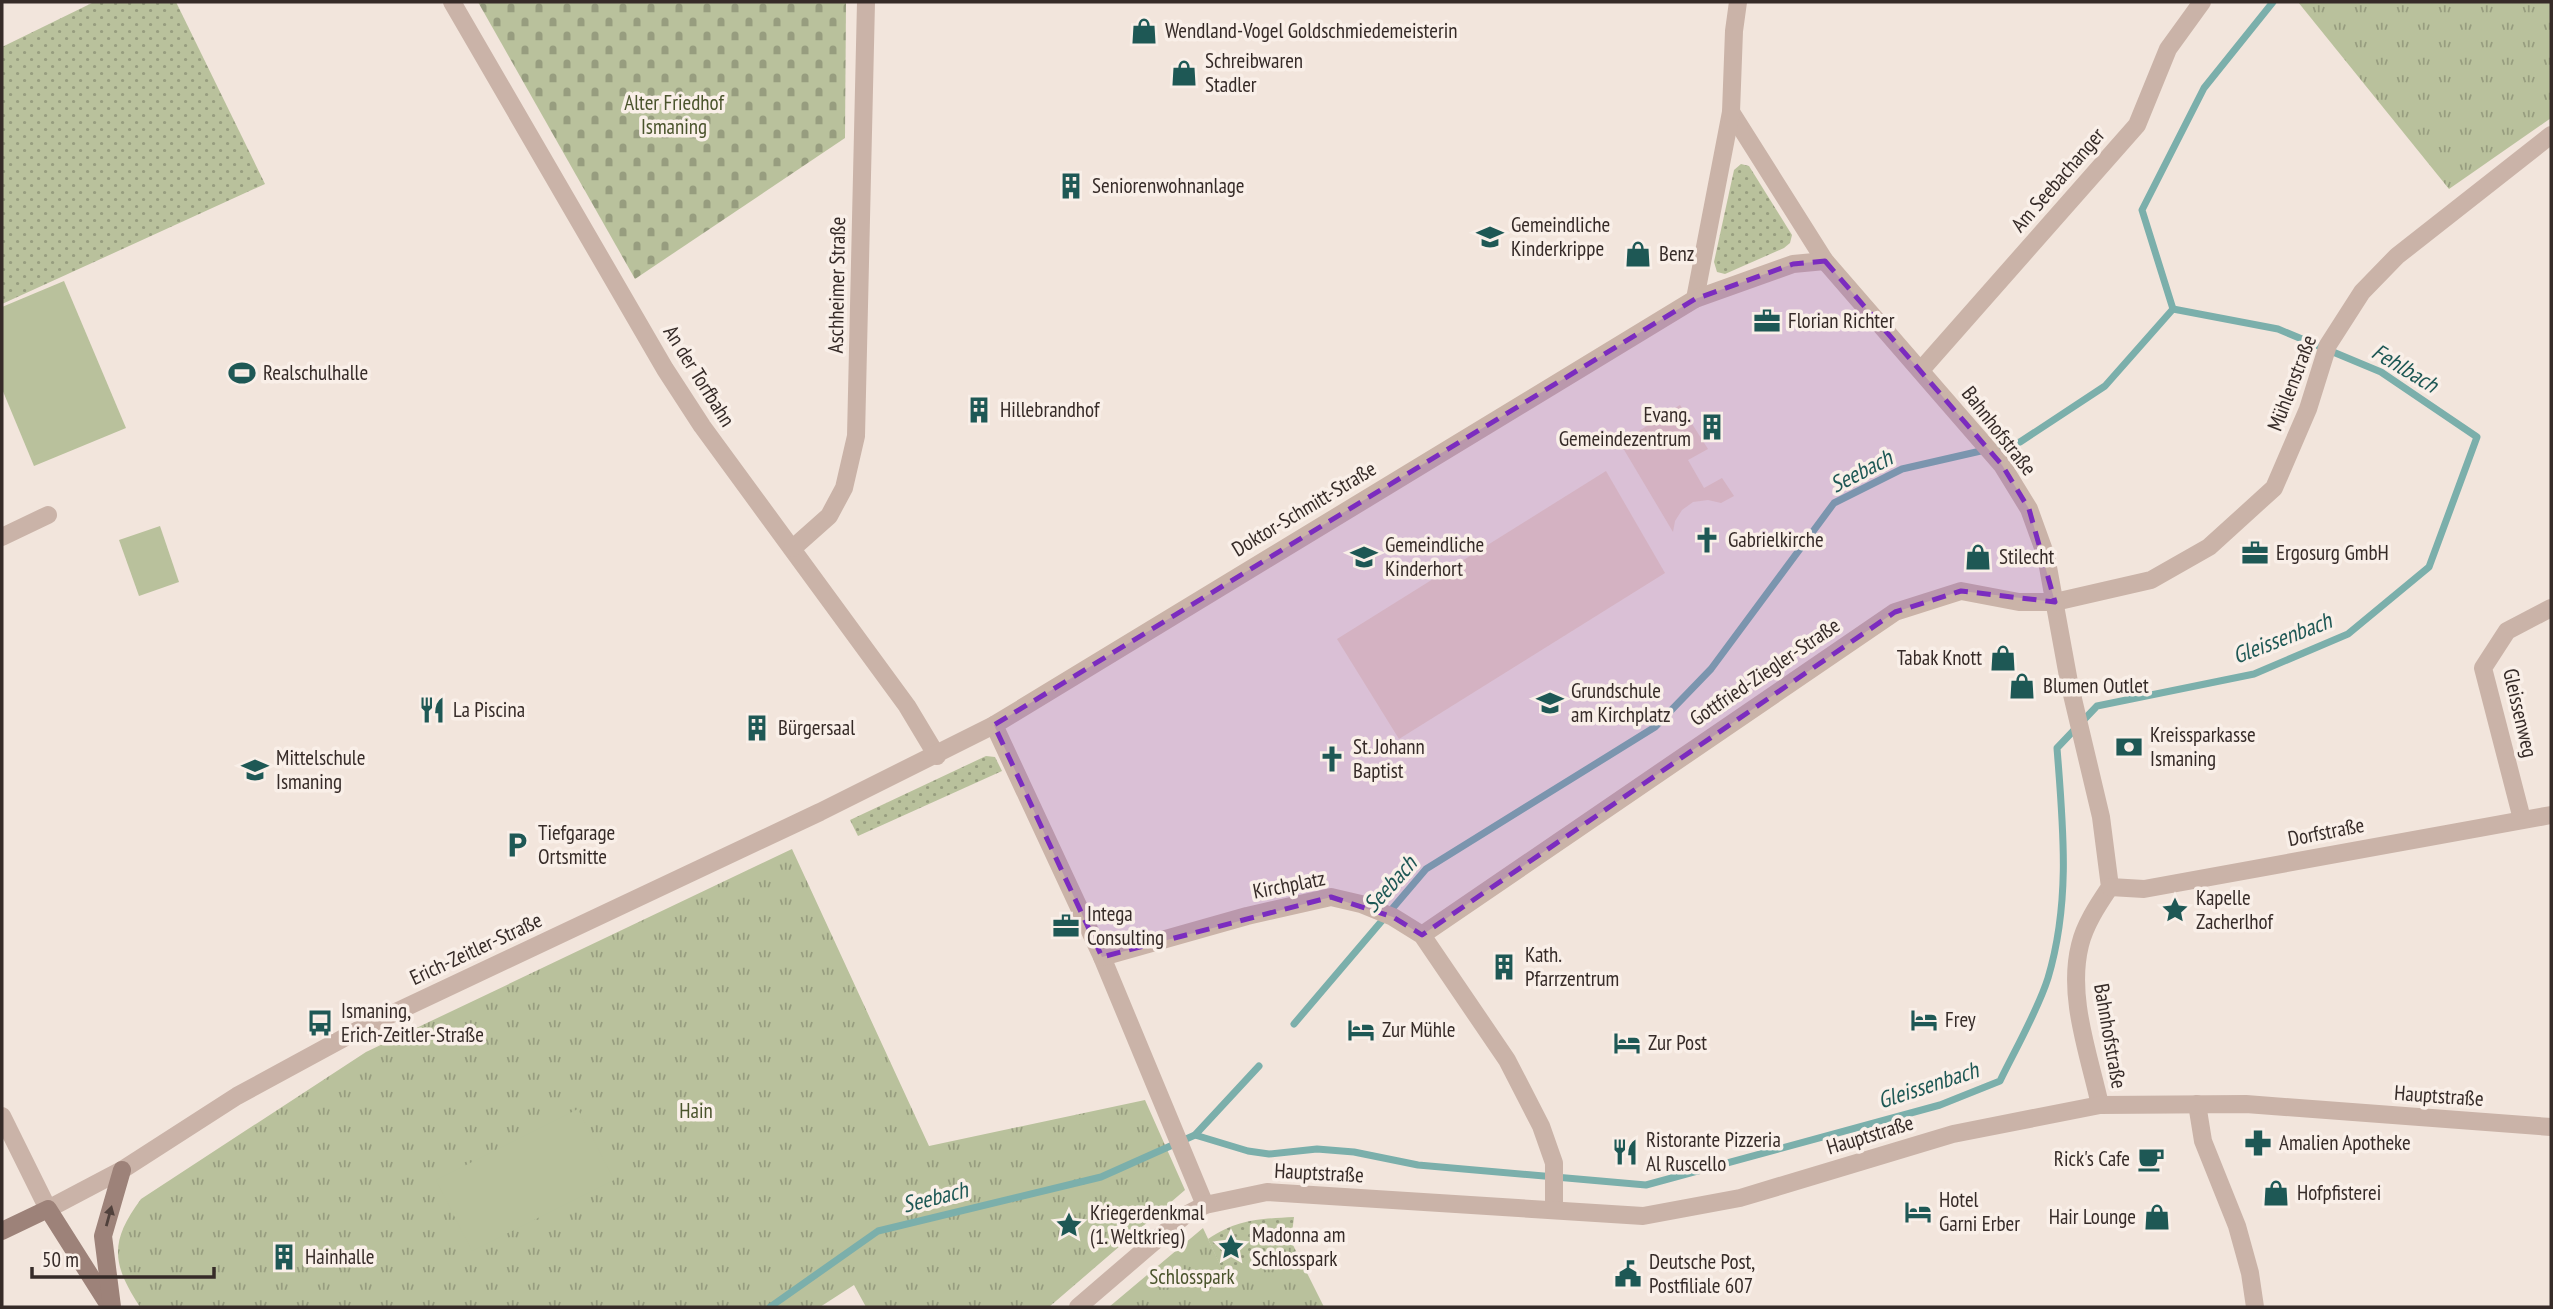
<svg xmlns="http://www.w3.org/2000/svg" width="2553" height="1309" font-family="'PT Sans Narrow',sans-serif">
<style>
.grass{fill:url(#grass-dots)}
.cemetery{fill:url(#cemetery-stones)}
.park{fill:url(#park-tufts)}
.garden{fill:#b9c19c}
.plaza{fill:#ead4c3}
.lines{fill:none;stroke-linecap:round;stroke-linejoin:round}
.stream{stroke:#7bafab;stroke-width:7}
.minor{stroke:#cab3a8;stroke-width:18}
.secondary{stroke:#9d8279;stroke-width:18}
.oneway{fill:#50413c}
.marked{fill:#7b2cbf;fill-opacity:0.2;stroke:#7b2cbf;stroke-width:5;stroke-dasharray:14 9;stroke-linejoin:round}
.labels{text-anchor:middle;stroke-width:7;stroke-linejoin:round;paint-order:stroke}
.poi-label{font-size:21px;fill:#362b28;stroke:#f9efe8;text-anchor:start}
.park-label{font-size:21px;fill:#4a542c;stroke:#f9efe8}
.street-label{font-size:21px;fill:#362b28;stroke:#f9efe8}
.water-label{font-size:23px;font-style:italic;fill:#1e5855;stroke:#f9efe8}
</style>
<defs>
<pattern id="grass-dots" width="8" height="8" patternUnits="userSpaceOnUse" patternTransform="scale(1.75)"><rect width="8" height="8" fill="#b9c19c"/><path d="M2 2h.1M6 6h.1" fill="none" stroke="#979d7f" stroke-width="1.8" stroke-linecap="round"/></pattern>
<pattern id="cemetery-stones" width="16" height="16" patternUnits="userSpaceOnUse" patternTransform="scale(1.75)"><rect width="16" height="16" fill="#b9c19c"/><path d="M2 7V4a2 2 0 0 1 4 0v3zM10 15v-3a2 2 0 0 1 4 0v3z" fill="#979d7f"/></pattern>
<pattern id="park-tufts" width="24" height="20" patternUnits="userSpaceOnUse" patternTransform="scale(1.75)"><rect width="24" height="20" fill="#b9c19c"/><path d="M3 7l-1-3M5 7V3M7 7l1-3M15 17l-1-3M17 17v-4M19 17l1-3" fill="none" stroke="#979d7f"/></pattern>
</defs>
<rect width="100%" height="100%" fill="#f2e5dc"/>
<g class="grass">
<path d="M94,2h82l89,182 -263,120v-257z"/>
<path d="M1741,164l8,2 43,69 -2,8 -6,5 -59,26 -8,-2 -3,-10 20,-92z"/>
<path d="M986,756l9,1 7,14 -144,65 -8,-16z"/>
<path d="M1294,1217l-3,24 -68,31 -15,-33c30,-20 51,-20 86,-22z"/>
</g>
<path class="cemetery" d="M478,2h368l-1,136 -210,141z"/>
<g class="park">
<path d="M2298,2h253v116l-102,71z"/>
<path d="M792,849l137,297 216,-46 40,90 -136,117h-183l-12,-22 -34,22h-680c-28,-43 -31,-65 1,-108l225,-147z"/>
<path d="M1203,1228l20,43 68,-30 33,66h-215z"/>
</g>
<g class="garden">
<path d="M64,281l62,147 -92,38 -32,-77v-82z"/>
<path d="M160,526l19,56 -40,14 -20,-56z"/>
<path d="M578,1109l36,71 -142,71 -36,-71z"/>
</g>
<g class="plaza">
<path d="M1680,405l28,44 -20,11 16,28 18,-10 12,18 -13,7 -13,-3 -15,2 -11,8 -7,11 -2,11 -53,-89z"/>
<path d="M1606,471l59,102 -266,166 -62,-100z"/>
</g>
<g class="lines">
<g class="stream">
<path d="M1294,1024l132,-155 229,-142 56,-58 123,-166 68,-34 118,-27 85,-56 68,-77 -31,-99 62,-122 69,-86"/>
<path d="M1195,1135l53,16 21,3 48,-5 37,3 64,13 228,20 294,-80 60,-24c15,-31 38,-71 48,-103 23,-77 15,-152 9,-230l40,-42 157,-32 94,-40 81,-67 48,-130 -96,-65 -103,-43 -105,-20"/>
<path d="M770,1307l108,-76 223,-54 94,-42 64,-69"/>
</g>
<g class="minor">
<path d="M452,2l213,367 37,57 205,280 30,50"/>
<path d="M1731,112l94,149 177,204 27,44 17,47 23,126 32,135 9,70c-12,18 -25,37 -30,58 -13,52 9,109 20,160"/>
<path d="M1695,299l36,-187 3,-81 4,-29"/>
<path d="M1921,370l216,-245 31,-76 34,-47"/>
<path d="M2,537l46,-22"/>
<path d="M793,548l36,-32 15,-28 12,-52 10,-434"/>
<path d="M994,725l108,232 103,248"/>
<path d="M2522,819l-39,-151 24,-37 44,-23"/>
<path d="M2110,887l34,2 407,-74"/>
<path d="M1422,935l473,-323 66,-21 58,11h36l96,-22 58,-33 65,-59 34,-79 20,-64 34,-53 35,-36 154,-121"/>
<path d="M1102,957l145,-41 84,-19 30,7 32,13 29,18 85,125 34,66 13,37v47"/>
<path d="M2197,1104l6,37 34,85 13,47 5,34"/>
<path d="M2,1116l46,93 74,-39 115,-74 127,-69 456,-215 174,-87 701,-426 98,-35 32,-3"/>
<path d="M1078,1307l106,-91 21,-11 62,-13 376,24 97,-18 213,-64 147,-29 146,-1 305,23"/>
</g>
<g class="secondary">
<path d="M2,1231l46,-22 62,98"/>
<path d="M112,1307l-9,-71 19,-66"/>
</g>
</g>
<defs><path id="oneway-solid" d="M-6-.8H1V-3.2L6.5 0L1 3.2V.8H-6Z" transform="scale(1.75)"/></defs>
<use class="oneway" href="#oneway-solid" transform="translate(109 1216) rotate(-75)"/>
<path class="marked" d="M1825,261l177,204 27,44 26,93 -94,-11 -66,21 -473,323 -29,-18 -62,-20 -229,60 -108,-232 701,-426 98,-35z"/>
<defs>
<g id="shop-bare" transform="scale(2.1)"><path d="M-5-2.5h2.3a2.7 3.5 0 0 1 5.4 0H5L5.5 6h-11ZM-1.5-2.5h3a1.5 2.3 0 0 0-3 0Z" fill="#1e5855" stroke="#f9efe8" stroke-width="2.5" paint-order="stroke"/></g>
<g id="building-bare" transform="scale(2.1)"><path d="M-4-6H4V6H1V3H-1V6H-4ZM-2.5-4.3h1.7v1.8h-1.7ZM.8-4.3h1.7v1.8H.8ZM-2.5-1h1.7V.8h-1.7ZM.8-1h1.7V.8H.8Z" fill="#1e5855" stroke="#f9efe8" stroke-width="2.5" paint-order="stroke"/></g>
<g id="school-bare" transform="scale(2.1)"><path d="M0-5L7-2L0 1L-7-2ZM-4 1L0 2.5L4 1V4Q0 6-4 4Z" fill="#1e5855" stroke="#f9efe8" stroke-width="2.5" paint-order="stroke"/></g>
<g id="office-bare" transform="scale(2.1)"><path d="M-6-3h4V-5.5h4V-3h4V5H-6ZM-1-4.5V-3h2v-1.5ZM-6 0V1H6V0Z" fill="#1e5855" stroke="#f9efe8" stroke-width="2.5" paint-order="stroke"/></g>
<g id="stadium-bare" transform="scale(2.1)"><path d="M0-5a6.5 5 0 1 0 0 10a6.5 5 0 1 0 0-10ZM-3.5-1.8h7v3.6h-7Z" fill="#1e5855" stroke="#f9efe8" stroke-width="2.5" paint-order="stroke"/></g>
<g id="church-bare" transform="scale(2.1)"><path d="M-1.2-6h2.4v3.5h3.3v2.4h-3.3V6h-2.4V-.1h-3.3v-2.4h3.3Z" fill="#1e5855" stroke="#f9efe8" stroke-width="2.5" paint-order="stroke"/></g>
<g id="restaurant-bare" transform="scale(2.1)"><path d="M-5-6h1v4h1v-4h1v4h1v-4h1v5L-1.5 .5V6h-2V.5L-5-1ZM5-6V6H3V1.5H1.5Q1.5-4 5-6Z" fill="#1e5855" stroke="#f9efe8" stroke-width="2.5" paint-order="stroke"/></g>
<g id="bank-bare" transform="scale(2.1)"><path d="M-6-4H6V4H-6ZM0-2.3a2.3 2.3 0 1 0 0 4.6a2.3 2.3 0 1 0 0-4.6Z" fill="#1e5855" stroke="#f9efe8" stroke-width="2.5" paint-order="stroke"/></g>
<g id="parking-bare" transform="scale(2.1)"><path d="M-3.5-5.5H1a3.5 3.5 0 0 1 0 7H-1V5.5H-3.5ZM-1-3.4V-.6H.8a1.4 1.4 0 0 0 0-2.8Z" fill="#1e5855" stroke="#f9efe8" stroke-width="2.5" paint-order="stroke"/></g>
<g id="sight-bare" transform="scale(2.1)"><path d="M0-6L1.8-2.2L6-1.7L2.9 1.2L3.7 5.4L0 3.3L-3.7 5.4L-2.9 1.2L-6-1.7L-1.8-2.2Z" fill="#1e5855" stroke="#f9efe8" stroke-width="2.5" paint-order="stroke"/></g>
<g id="hotel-bare" transform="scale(2.1)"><path d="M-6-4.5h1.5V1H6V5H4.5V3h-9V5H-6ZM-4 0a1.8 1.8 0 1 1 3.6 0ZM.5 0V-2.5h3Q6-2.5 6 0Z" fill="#1e5855" stroke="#f9efe8" stroke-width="2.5" paint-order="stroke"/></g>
<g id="bus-bare" transform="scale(2.1)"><path d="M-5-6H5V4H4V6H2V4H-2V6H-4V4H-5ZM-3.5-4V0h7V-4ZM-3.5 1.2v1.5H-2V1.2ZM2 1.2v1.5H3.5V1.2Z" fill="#1e5855" stroke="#f9efe8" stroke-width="2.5" paint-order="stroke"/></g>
<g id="pharmacy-bare" transform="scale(2.1)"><path d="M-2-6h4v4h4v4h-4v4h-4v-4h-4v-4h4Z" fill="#1e5855" stroke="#f9efe8" stroke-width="2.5" paint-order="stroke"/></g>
<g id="cafe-bare" transform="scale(2.1)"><path d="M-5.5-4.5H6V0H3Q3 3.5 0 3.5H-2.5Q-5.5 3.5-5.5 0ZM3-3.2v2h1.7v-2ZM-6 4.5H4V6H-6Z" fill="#1e5855" stroke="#f9efe8" stroke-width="2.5" paint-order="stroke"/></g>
<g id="civic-bare" transform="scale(2.1)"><path d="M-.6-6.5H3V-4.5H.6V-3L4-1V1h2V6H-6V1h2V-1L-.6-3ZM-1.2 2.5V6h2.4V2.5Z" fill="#1e5855" stroke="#f9efe8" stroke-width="2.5" paint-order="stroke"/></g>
</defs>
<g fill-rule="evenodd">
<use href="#shop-bare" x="1144" y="31"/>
<use href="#shop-bare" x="1184" y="73"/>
<use href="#building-bare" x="1071" y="186"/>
<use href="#school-bare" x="1490" y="237"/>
<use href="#shop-bare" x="1638" y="254"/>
<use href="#office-bare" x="1767" y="321"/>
<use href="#stadium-bare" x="242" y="373"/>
<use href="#building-bare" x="979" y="410"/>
<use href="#building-bare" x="1712" y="427"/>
<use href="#church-bare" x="1707" y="540"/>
<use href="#office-bare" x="2255" y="553"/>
<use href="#school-bare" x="1364" y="557"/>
<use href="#shop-bare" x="1978" y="557"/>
<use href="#shop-bare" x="2003" y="658"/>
<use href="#shop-bare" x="2022" y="686"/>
<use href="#school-bare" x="1550" y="703"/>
<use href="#restaurant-bare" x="432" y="710"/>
<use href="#building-bare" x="757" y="728"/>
<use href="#bank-bare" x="2129" y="747"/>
<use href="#church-bare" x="1332" y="759"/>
<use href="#school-bare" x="255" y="770"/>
<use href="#parking-bare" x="517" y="845"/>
<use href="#sight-bare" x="2175" y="910"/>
<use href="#office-bare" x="1066" y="926"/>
<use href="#building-bare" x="1504" y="967"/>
<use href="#hotel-bare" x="1924" y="1020"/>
<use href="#bus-bare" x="320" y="1023"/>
<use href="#hotel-bare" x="1361" y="1030"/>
<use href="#hotel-bare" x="1627" y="1043"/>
<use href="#pharmacy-bare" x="2258" y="1143"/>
<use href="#restaurant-bare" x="1625" y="1152"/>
<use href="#cafe-bare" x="2151" y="1159"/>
<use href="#shop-bare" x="2276" y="1193"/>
<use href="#hotel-bare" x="1918" y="1212"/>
<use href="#shop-bare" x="2157" y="1217"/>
<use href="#sight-bare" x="1069" y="1225"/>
<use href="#sight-bare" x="1231" y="1247"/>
<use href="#building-bare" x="284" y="1257"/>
<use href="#civic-bare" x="1628" y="1274"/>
</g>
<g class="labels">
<g class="poi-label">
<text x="1165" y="38">Wendland-Vogel Goldschmiedemeisterin</text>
<text x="1205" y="68">Schreibwaren<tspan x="1205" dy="24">Stadler</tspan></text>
<text x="1092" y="193">Seniorenwohnanlage</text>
<text x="1511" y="232">Gemeindliche<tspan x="1511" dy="24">Kinderkrippe</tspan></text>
<text x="1659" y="261">Benz</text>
<text x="1788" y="328">Florian Richter</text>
<text x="263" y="380">Realschulhalle</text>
<text x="1000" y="417">Hillebrandhof</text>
<text x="1691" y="422" text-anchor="end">Evang.<tspan x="1691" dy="24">Gemeindezentrum</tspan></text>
<text x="1728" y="547">Gabrielkirche</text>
<text x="1385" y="552">Gemeindliche<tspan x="1385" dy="24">Kinderhort</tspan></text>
<text x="2276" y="560">Ergosurg GmbH</text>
<text x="1999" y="564">Stilecht</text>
<text x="1982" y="665" text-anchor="end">Tabak Knott</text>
<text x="2043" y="693">Blumen Outlet</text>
<text x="1571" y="698">Grundschule<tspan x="1571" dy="24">am Kirchplatz</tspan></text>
<text x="453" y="717">La Piscina</text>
<text x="778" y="735">Bürgersaal</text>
<text x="2150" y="742">Kreissparkasse<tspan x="2150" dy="24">Ismaning</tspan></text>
<text x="1353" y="754">St. Johann<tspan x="1353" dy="24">Baptist</tspan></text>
<text x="276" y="765">Mittelschule<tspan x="276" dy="24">Ismaning</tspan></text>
<text x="538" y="840">Tiefgarage<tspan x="538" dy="24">Ortsmitte</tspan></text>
<text x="2196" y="905">Kapelle<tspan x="2196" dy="24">Zacherlhof</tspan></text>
<text x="1087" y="921">Intega<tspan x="1087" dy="24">Consulting</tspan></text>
<text x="1525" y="962">Kath.<tspan x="1525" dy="24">Pfarrzentrum</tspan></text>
<text x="341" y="1018">Ismaning,<tspan x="341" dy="24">Erich-Zeitler-Straße</tspan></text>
<text x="1945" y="1027">Frey</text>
<text x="1382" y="1037">Zur Mühle</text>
<text x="1648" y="1050">Zur Post</text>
<text x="1646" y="1147">Ristorante Pizzeria<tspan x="1646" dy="24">Al Ruscello</tspan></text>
<text x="2279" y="1150">Amalien Apotheke</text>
<text x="2130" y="1166" text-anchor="end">Rick's Cafe</text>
<text x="2297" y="1200">Hofpfisterei</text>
<text x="1939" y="1207">Hotel<tspan x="1939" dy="24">Garni Erber</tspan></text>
<text x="1090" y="1220">Kriegerdenkmal<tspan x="1090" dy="24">(1. Weltkrieg)</tspan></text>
<text x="2136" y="1224" text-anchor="end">Hair Lounge</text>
<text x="1252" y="1242">Madonna am<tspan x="1252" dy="24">Schlosspark</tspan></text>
<text x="305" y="1264">Hainhalle</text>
<text x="1649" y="1269">Deutsche Post,<tspan x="1649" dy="24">Postfiliale 607</tspan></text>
</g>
<g class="park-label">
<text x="674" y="110">Alter Friedhof<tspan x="674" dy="24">Ismaning</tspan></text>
<text x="696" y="1118">Hain</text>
<text x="1192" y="1284">Schlosspark</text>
</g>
<g class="street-label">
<text transform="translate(2058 180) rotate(-49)" y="7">Am Seebachanger</text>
<text transform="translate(837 285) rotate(-89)" y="7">Aschheimer Straße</text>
<text transform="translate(699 376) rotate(58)" y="7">An der Torfbahn</text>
<text transform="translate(2292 383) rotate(-69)" y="7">Mühlenstraße</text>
<text transform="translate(1999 431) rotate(52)" y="7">Bahnhofstraße</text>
<text transform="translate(1304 509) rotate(-31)" y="7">Doktor-Schmitt-Straße</text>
<text transform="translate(1765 672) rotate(-34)" y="7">Gottfried-Ziegler-Straße</text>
<text transform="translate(2520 713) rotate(77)" y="7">Gleissenweg</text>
<text transform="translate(2326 832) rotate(-11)" y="7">Dorfstraße</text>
<text transform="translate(1289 885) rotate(-11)" y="7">Kirchplatz</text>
<text transform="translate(476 949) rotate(-25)" y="7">Erich-Zeitler-Straße</text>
<text transform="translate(2110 1036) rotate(80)" y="7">Bahnhofstraße</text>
<text transform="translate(2439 1096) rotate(4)" y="7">Hauptstraße</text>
<text transform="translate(1870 1135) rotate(-17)" y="7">Hauptstraße</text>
<text transform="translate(1319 1173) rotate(3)" y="7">Hauptstraße</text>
</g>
<g class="water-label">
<text transform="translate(2405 368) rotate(31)" y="8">Fehlbach</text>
<text transform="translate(1861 471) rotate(-27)" y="8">Seebach</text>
<text transform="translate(2282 638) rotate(-21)" y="8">Gleissenbach</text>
<text transform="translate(1390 884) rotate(-48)" y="8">Seebach</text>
<text transform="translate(1928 1085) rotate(-18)" y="8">Gleissenbach</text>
<text transform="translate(935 1197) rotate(-14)" y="8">Seebach</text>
</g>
</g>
<rect width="2553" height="1309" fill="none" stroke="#362b28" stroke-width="7"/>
<path d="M32 1267v10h182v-10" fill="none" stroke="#362b28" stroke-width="3.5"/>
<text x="42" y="1267" font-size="21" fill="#362b28" stroke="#f9efe8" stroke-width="5" paint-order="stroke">50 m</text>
</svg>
